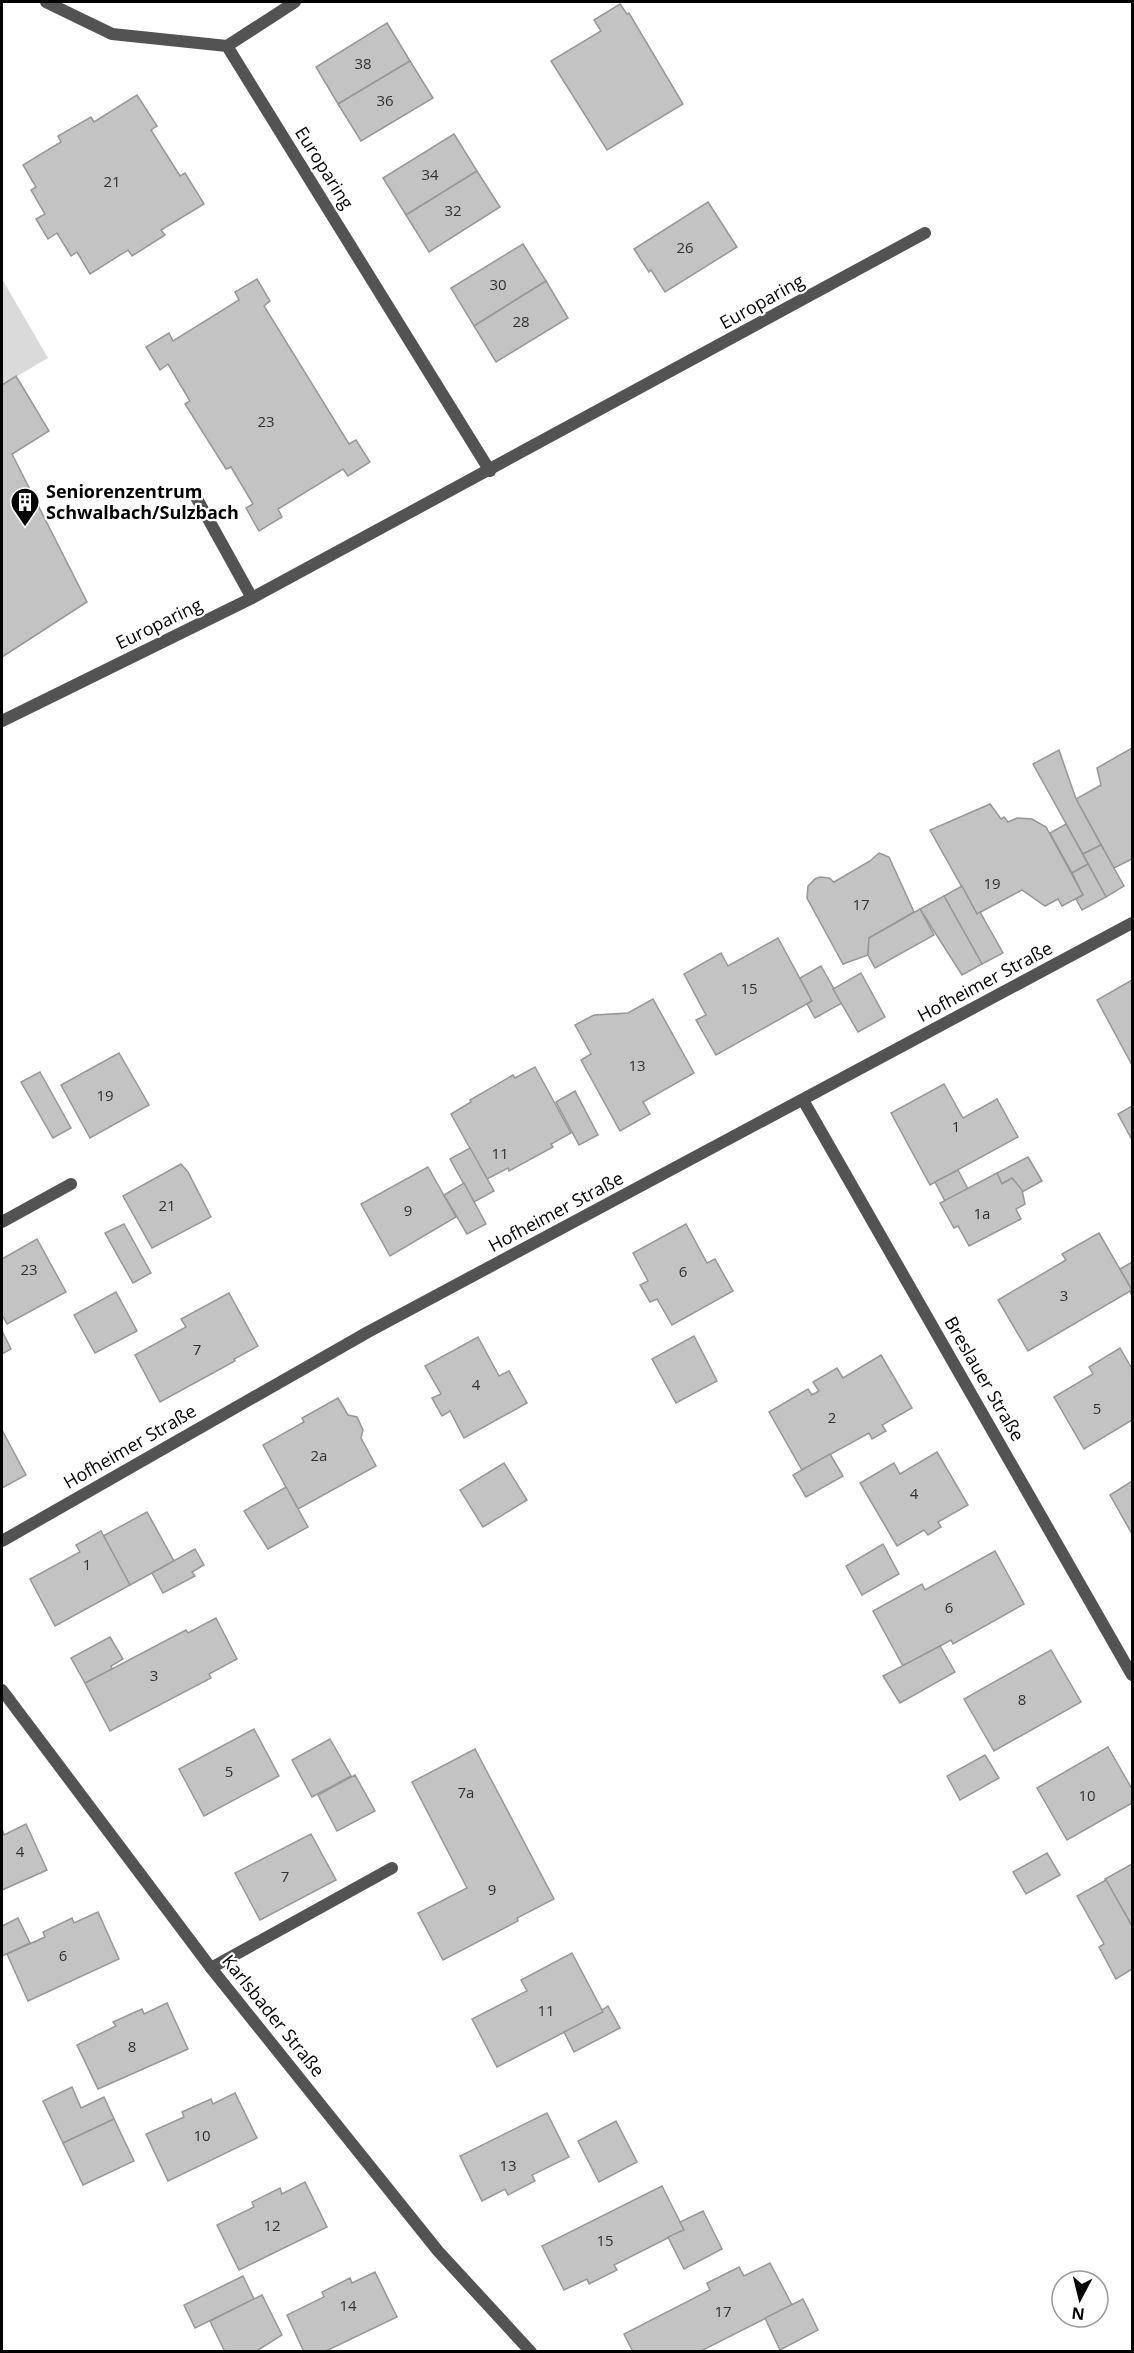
<svg xmlns="http://www.w3.org/2000/svg" width="1134" height="2353" font-family="'Open Sans',sans-serif">
<style>
.green{fill:#dadada}
.building{fill:#c3c3c3;stroke:#979797;stroke-width:1.5}
.lines{fill:none;stroke-linecap:round;stroke-linejoin:round}
.lane{stroke:#535353;stroke-width:12}
.street{stroke:#535353;stroke-width:12}
.labels{text-anchor:middle;stroke-width:4.5;stroke-linejoin:round;paint-order:stroke}
.number-label{font-size:15px;fill:#313131}
.street-label{font-size:18px;fill:#000;stroke:#fff}
.poi-label{font-size:18px;font-weight:bold;fill:#000;stroke:#fff;text-anchor:start}
</style>
<rect width="100%" height="100%" fill="#fff"/>
<path class="green" d="M2,279l46,79 -46,27z"/>
<g class="building">
<path d="M620,4l7,10 2,-1 54,91 -76,46 -56,-89 50,-30 -7,-11z"/>
<path d="M387,23l23,38 -72,43 -22,-37z"/>
<path d="M410,61l23,37 -72,43 -23,-37z"/>
<path d="M137,95l20,31 -6,4 29,46 5,-3 19,31 -43,26 4,5 -33,21 -4,-6 -38,24 -13,-22 -6,4 -14,-23 -9,6 -12,-20 9,-5 -14,-24 5,-3 -13,-22 38,-23 -3,-6 33,-19 3,5z"/>
<path d="M454,134l23,37 -71,44 -23,-37z"/>
<path d="M477,171l23,36 -71,45 -23,-37z"/>
<path d="M708,202l29,45 -72,45 -14,-22 -2,2 -15,-23z"/>
<path d="M523,244l23,37 -72,45 -23,-38z"/>
<path d="M257,279l13,22 -6,5 85,138 7,-4 14,22 -22,14 -5,-7 -65,40 4,8 -23,14 -13,-23 7,-4 -22,-37 -5,2 -41,-65 5,-3 -22,-37 -8,6 -14,-23 23,-14 4,8 66,-41 -4,-8z"/>
<path d="M546,281l22,37 -72,44 -22,-36z"/>
<path d="M16,376l33,55 -37,23 75,148 -85,55v-272z"/>
<path d="M1132,748v111l-18,9 -38,-69 25,-14 -4,-17z"/>
<path d="M1059,750l17,49 25,46 -18,9 -50,-90z"/>
<path d="M990,804l11,15 3,-2 4,5 9,-4 15,1 14,8 37,68 -21,11 -4,-7 -13,7 -23,-16 -45,24 -47,-84z"/>
<path d="M1066,824l22,40 -16,9 -22,-40z"/>
<path d="M1101,845l23,41 -18,11 -23,-43z"/>
<path d="M879,853l10,4 25,55 -45,26 -1,17 -25,9 -36,-66 1,-12 7,-7 5,-2 9,1 5,4 36,-21z"/>
<path d="M1088,864l18,33 -24,13 -6,-11 7,-4 -11,-22z"/>
<path d="M962,886l15,28 3,-2 23,41 -21,11 -38,-68z"/>
<path d="M944,896l38,68 -20,11 -42,-66z"/>
<path d="M920,909l14,26 -59,33 -7,-13 1,-17z"/>
<path d="M778,938l34,63 -96,54 -20,-35 10,-5 -22,-41 37,-21 7,13z"/>
<path d="M821,966l21,37 -27,15 -8,-14 5,-3 -12,-23z"/>
<path d="M861,973l24,44 -27,15 -25,-43z"/>
<path d="M1132,980v85l-35,-65z"/>
<path d="M653,999l41,74 -51,29 7,12 -30,17 -39,-71 10,-6 -16,-29 19,-10 34,-2z"/>
<path d="M119,1053l30,52 -59,33 -29,-53z"/>
<path d="M535,1067l36,66 -20,11 2,3 -44,24 -1,-3 -21,11 -36,-65 20,-12 -1,-2 43,-25 2,3z"/>
<path d="M40,1072l31,56 -18,10 -32,-56z"/>
<path d="M944,1084l19,34 34,-19 21,38 -88,48 -39,-72z"/>
<path d="M575,1091l23,44 -19,10 -23,-43z"/>
<path d="M1132,1106v34l-14,-26z"/>
<path d="M470,1148l24,43 -20,11 -24,-43z"/>
<path d="M1028,1157l14,24 -20,11 -10,-14 -10,6 -5,-11z"/>
<path d="M181,1164l7,8 23,45 -59,31 -29,-52z"/>
<path d="M428,1167l28,50 -66,39 -29,-52z"/>
<path d="M958,1170l10,19 -23,12 -10,-19z"/>
<path d="M997,1173l5,11 10,-6 10,12 3,14 -9,5 5,10 -52,27 -11,-20 -4,2 -14,-25z"/>
<path d="M464,1183l22,41 -19,10 -23,-39z"/>
<path d="M124,1224l27,49 -18,10 -28,-50z"/>
<path d="M686,1224l21,39 8,-4 18,32 -61,34 -15,-26 -7,3 -10,-17 8,-4 -15,-28z"/>
<path d="M1099,1233l33,57 -104,61 -30,-51 68,-40 -4,-6z"/>
<path d="M37,1239l29,53 -59,32 -5,-9v-56z"/>
<path d="M1132,1262v34l-2,-5 2,-1 -12,-21z"/>
<path d="M116,1292l21,39 -42,22 -21,-38z"/>
<path d="M229,1293l29,53 -24,13 1,2 -75,41 -25,-47 51,-28 -5,-8z"/>
<path d="M2,1331l9,18 -9,5z"/>
<path d="M694,1336l23,45 -41,22 -24,-44z"/>
<path d="M478,1337l21,39 10,-5 18,32 -63,35 -14,-27 -8,5 -10,-18 9,-4 -16,-28z"/>
<path d="M1120,1348l12,21v51l-48,29 -30,-52 39,-23 -4,-7z"/>
<path d="M881,1355l31,53 -30,17 4,6 -14,8 -3,-6 -67,37 -33,-58 39,-23 4,6 7,-4 -6,-9 24,-14 6,10z"/>
<path d="M338,1398l10,17 9,2 6,13 -2,8 15,28 -78,43 -35,-64 41,-23 -2,-4z"/>
<path d="M2,1430l24,45 -24,13z"/>
<path d="M937,1452l31,53 -30,17 3,5 -13,8 -4,-5 -27,16 -37,-63 34,-20 6,11z"/>
<path d="M830,1454l13,22 -37,21 -13,-22z"/>
<path d="M504,1463l23,37 -44,27 -23,-37z"/>
<path d="M1132,1481v53l-22,-39z"/>
<path d="M286,1487l22,40 -40,22 -24,-38z"/>
<path d="M147,1512l27,49 -44,24 -27,-49z"/>
<path d="M101,1531l29,54 -75,41 -25,-47 50,-27 -4,-7z"/>
<path d="M883,1544l16,30 -37,21 -16,-29z"/>
<path d="M195,1549l9,16 -12,7 3,4 -32,17 -11,-20z"/>
<path d="M995,1551l29,53 -71,40 -2,-4 -48,26 -30,-55 49,-27 3,6z"/>
<path d="M216,1618l21,41 -28,15 2,4 -101,53 -25,-48 101,-53 2,3z"/>
<path d="M110,1637l13,22 -12,7 1,3 -27,14 -14,-25z"/>
<path d="M940,1646l15,26 -55,31 -17,-27z"/>
<path d="M1051,1650l30,52 -87,49 -30,-52z"/>
<path d="M254,1729l25,47 -75,40 -25,-47z"/>
<path d="M330,1739l21,37 -39,21 -20,-37z"/>
<path d="M1108,1747l24,42v14l-65,37 -30,-52z"/>
<path d="M475,1749l79,150 -37,19 1,3 -75,39 -25,-47 49,-25 -55,-106z"/>
<path d="M985,1755l14,23 -39,22 -13,-24z"/>
<path d="M355,1775l20,36 -38,20 -19,-36z"/>
<path d="M26,1824l21,46 -45,20v-61l2,6z"/>
<path d="M311,1834l25,46 -76,40 -25,-47z"/>
<path d="M1047,1853l13,22 -34,19 -13,-22z"/>
<path d="M1132,1864v62l-27,-47z"/>
<path d="M1106,1880l26,46v43l-16,10 -17,-32 5,-3 -27,-48z"/>
<path d="M98,1912l21,47 -91,42 -21,-47 38,-17 -2,-5 29,-14 2,5z"/>
<path d="M18,1918l12,25 -28,13v-30z"/>
<path d="M572,1953l31,59 -106,55 -25,-48 55,-28 -6,-11z"/>
<path d="M167,2003l21,46 -90,40 -21,-44 39,-19 -3,-4 29,-13 2,5z"/>
<path d="M608,2006l12,22 -46,24 -10,-20 39,-20 -1,-2z"/>
<path d="M72,2087l9,21 23,-11 10,22 -51,24 -20,-42z"/>
<path d="M235,2093l22,45 -89,43 -22,-47 38,-17 -2,-5 29,-13 2,5z"/>
<path d="M547,2113l22,44 -37,18 3,6 -27,14 -3,-6 -23,12 -22,-45z"/>
<path d="M114,2119l20,42 -51,24 -20,-42z"/>
<path d="M616,2121l21,41 -38,20 -21,-41z"/>
<path d="M305,2182l22,45 -88,43 -22,-45 37,-18 -2,-5 28,-14 2,6z"/>
<path d="M662,2186l22,44 -70,35 3,5 -28,14 -2,-5 -23,11 -22,-44z"/>
<path d="M703,2211l19,38 -38,20 -16,-32 16,-7 -4,-8z"/>
<path d="M770,2263l22,42 -93,47h-66l-9,-18 86,-44 -3,-7 32,-16 5,9z"/>
<path d="M375,2272l22,45 -73,35h-20l-17,-37 37,-18 -2,-5 28,-14 2,5z"/>
<path d="M243,2276l11,23 -59,29 -11,-23z"/>
<path d="M262,2295l20,40 -27,17h-30l-15,-31z"/>
<path d="M803,2299l15,31 -38,20 -15,-32z"/>
</g>
<g class="lines">
<g class="lane">
<path d="M196,497l56,101"/>
<path d="M2,1222l69,-38"/>
<path d="M211,1968l181,-100"/>
</g>
<g class="street">
<path d="M46,2l66,32 115,12 263,425"/>
<path d="M227,46l68,-44"/>
<path d="M2,721l250,-123 673,-365"/>
<path d="M803,1100l329,575"/>
<path d="M2,1541l366,-209 764,-409"/>
<path d="M2,1690l209,278 227,283 93,101"/>
</g>
</g>
<defs>
<g id="building-pin" transform="scale(1.5)"><path d="M0 17L-7.5 6A9.5 9.5 0 1 1 7.5 6Z" fill="#000" stroke="#fff"/><path d="M-4-6H4V6H1V3H-1V6H-4ZM-2.5-4.3h1.7v1.8h-1.7ZM.8-4.3h1.7v1.8H.8ZM-2.5-1h1.7V.8h-1.7ZM.8-1h1.7V.8H.8Z" fill="#fff"/></g>
</defs>
<g fill-rule="evenodd">
<use href="#building-pin" x="25" y="502"/>
</g>
<g class="labels">
<g class="number-label">
<text x="363" y="69">38</text>
<text x="385" y="106">36</text>
<text x="430" y="180">34</text>
<text x="112" y="187">21</text>
<text x="453" y="216">32</text>
<text x="685" y="253">26</text>
<text x="498" y="290">30</text>
<text x="521" y="327">28</text>
<text x="266" y="427">23</text>
<text x="992" y="889">19</text>
<text x="861" y="910">17</text>
<text x="749" y="994">15</text>
<text x="637" y="1071">13</text>
<text x="105" y="1101">19</text>
<text x="956" y="1132">1</text>
<text x="500" y="1159">11</text>
<text x="167" y="1211">21</text>
<text x="408" y="1216">9</text>
<text x="982" y="1219">1a</text>
<text x="29" y="1275">23</text>
<text x="683" y="1277">6</text>
<text x="1064" y="1301">3</text>
<text x="197" y="1355">7</text>
<text x="476" y="1390">4</text>
<text x="1097" y="1414">5</text>
<text x="832" y="1423">2</text>
<text x="319" y="1461">2a</text>
<text x="914" y="1499">4</text>
<text x="87" y="1570">1</text>
<text x="949" y="1613">6</text>
<text x="154" y="1681">3</text>
<text x="1022" y="1705">8</text>
<text x="229" y="1777">5</text>
<text x="466" y="1798">7a</text>
<text x="1087" y="1801">10</text>
<text x="20" y="1857">4</text>
<text x="285" y="1882">7</text>
<text x="492" y="1895">9</text>
<text x="63" y="1961">6</text>
<text x="546" y="2016">11</text>
<text x="132" y="2052">8</text>
<text x="202" y="2141">10</text>
<text x="508" y="2171">13</text>
<text x="272" y="2231">12</text>
<text x="605" y="2246">15</text>
<text x="348" y="2311">14</text>
<text x="723" y="2317">17</text>
</g>
<g class="street-label">
<text transform="translate(324 168) rotate(58)" y="6">Europaring</text>
<text transform="translate(762 302) rotate(-29)" y="6">Europaring</text>
<text transform="translate(159 624) rotate(-26)" y="6">Europaring</text>
<text transform="translate(985 982) rotate(-28)" y="6">Hofheimer Straße</text>
<text transform="translate(556 1212) rotate(-28)" y="6">Hofheimer Straße</text>
<text transform="translate(984 1379) rotate(60)" y="6">Breslauer Straße</text>
<text transform="translate(130 1447) rotate(-30)" y="6">Hofheimer Straße</text>
<text transform="translate(273 2016) rotate(51)" y="6">Karlsbader Straße</text>
</g>
<g class="poi-label">
<text x="46" y="498">Seniorenzentrum<tspan x="46" dy="21">Schwalbach/Sulzbach</tspan></text>
</g>
</g>
<rect width="1134" height="2353" fill="none" stroke="#000000" stroke-width="6"/>
<g transform="translate(1080 2299) rotate(187)"><circle r="28" fill="#ffffff" stroke="#999999" stroke-width="1.5"/>
<path d="M0-4.5L10 22L0 15L-10 22Z" fill="#000000"/>
<text y="-9" font-size="16" font-weight="bold" text-anchor="middle" fill="#000000">N</text>
</g>
</svg>
